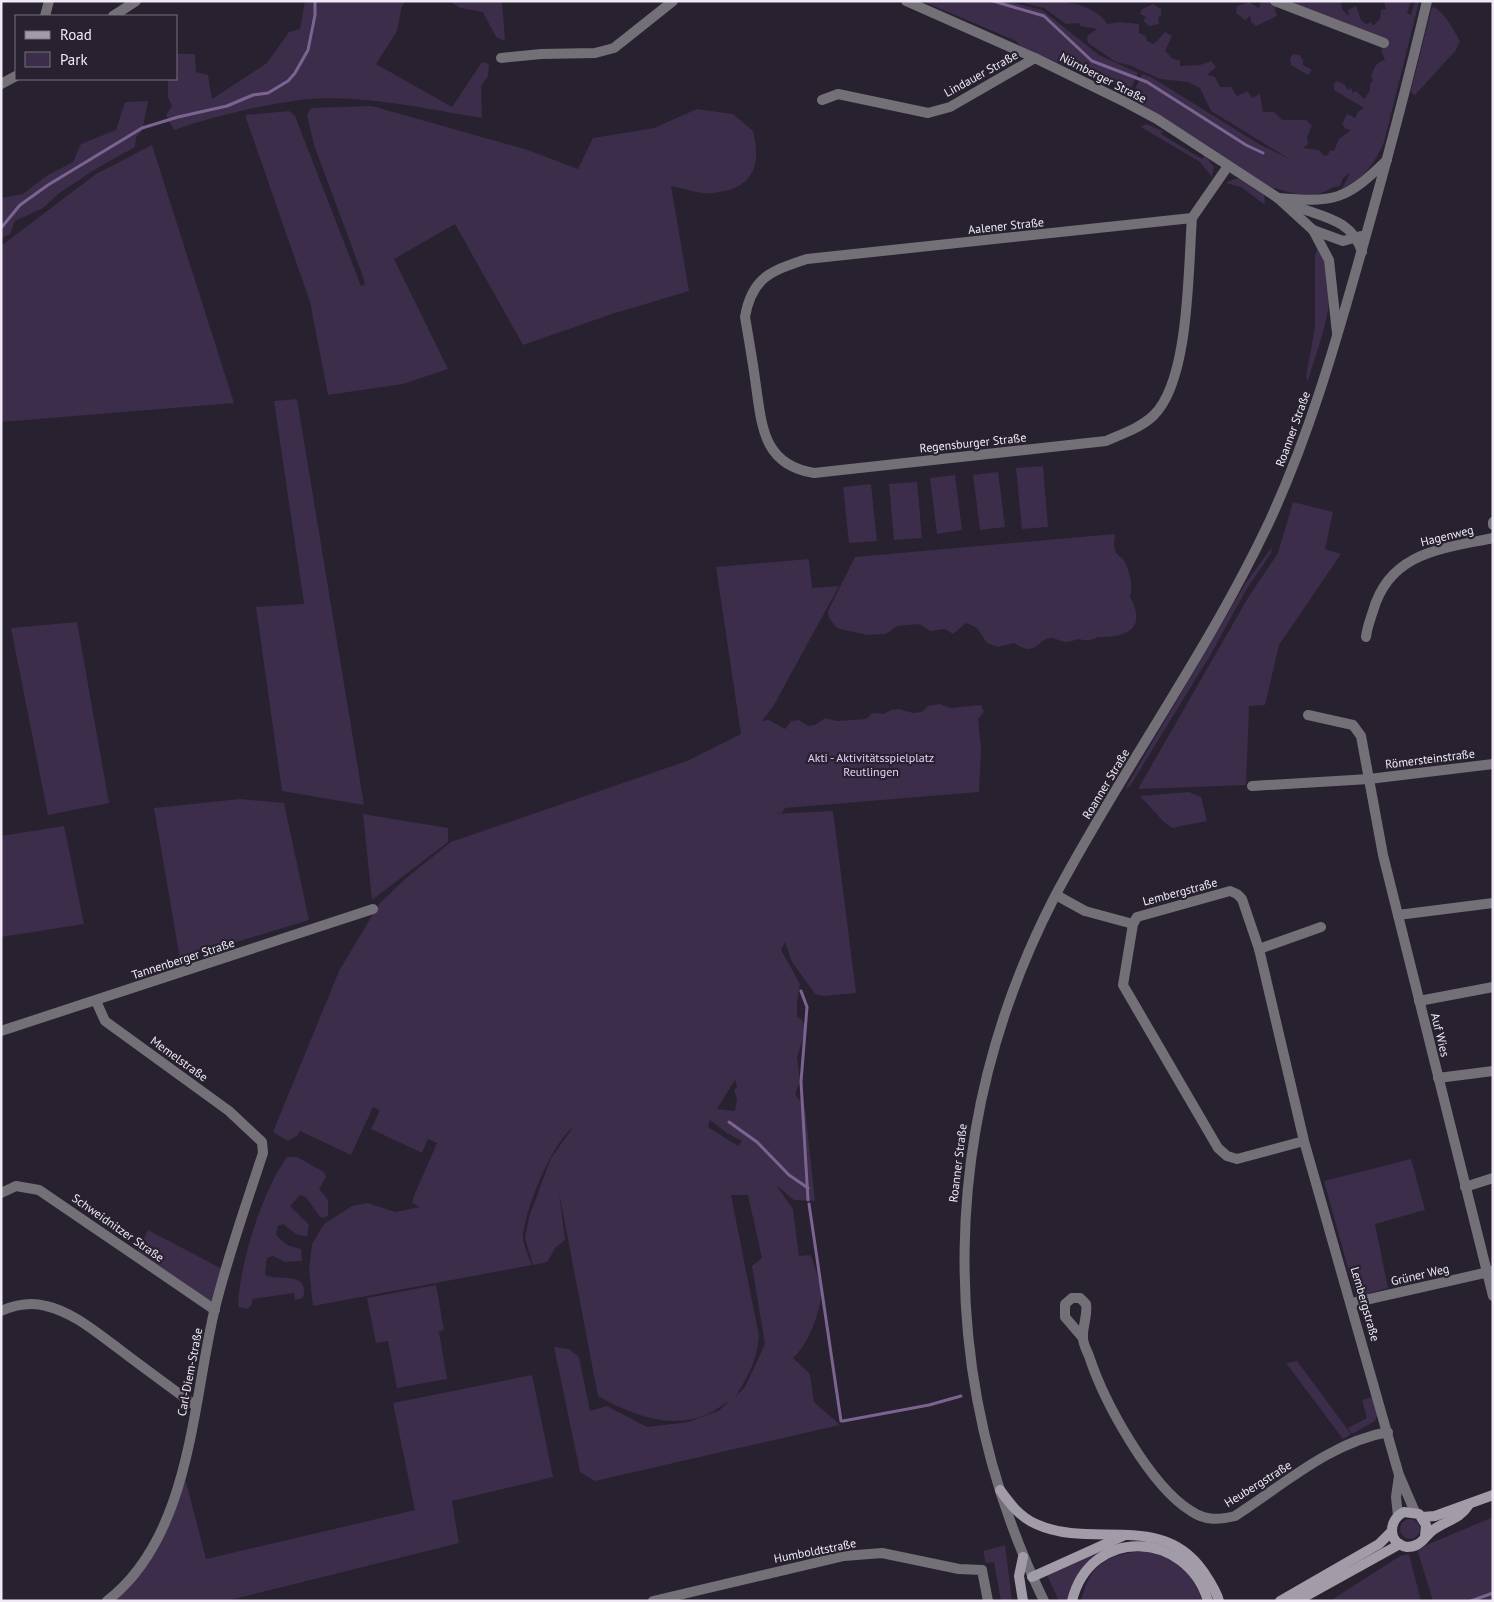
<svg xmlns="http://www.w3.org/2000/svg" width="1494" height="1602" font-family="'PT Sans',sans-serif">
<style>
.green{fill:#3c2d4a;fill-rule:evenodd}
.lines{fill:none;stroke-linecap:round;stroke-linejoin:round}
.stream{stroke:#7b6491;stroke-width:3}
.minor{stroke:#747078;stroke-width:10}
.tertiary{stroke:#747078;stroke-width:10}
.secondary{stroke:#a29ca9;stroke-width:10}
.labels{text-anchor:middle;stroke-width:4.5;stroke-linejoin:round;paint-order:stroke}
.street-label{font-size:12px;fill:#efeaf5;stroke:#282130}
.park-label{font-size:12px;fill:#e4cffa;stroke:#282130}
</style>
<rect width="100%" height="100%" fill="#282130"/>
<g class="green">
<path d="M305,1h101l-4,5 -5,25 -21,33 76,43 30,-45 7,2 -1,12 -7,10 1,32c-56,-9 -126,-25 -182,-18 -43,6 -85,16 -126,30l-8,-15 6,-9 -4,-9v-18h8v-25h19l1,18 12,3 4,24 55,-36 22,-31 11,-3z"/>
<path d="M448,1h54l3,40 -9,-4 -13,-25 -22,-4z"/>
<path d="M922,1h85l35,9 57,45 39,18 -9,20 -37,-22 -4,5 -67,-29 -5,-6z"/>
<path d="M1015,1h53l1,2c12,1 32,9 38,21l12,-2 20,2v9l7,3 1,5 7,3 11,-12 7,4 -7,15 8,8 7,1v6l20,-1 11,-4 5,6 -9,8 8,2 5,10h11l6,9 11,-5 4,7 8,-4 3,18h11l8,8h24l6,6 -5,11 1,7 -5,4 16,2 5,6 4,-1 2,-5 4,1 5,-12 12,-9 -5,-1 -4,-5 5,-10 8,4 3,-6 6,-4 -30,-18v-6l3,-3 8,4 2,5 4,-2 2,5 3,-2 8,8 6,-8v-7l3,-4 -2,-4c3,-8 5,-14 14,-16l-4,-10 7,-10 -73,-25 -4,-6h-11l-4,-6 -16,-2h58l3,2 1,6 7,7 -1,-6 8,-4 5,14 5,4 5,-2 2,4 7,-7 1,-9 5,-1 -2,-8h30l-4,3 -3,9 4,2 4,-14 4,1 -35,140c-10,23 -21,37 -43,49l9,-18 -7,5 -3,8c-9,0 -19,10 -29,10 -14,1 -26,-7 -39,-8l-141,-90 11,-24 9,3 108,67 32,16 -80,-49 -11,-23 -12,-6 -28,-3 -31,-14 -13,-3 -28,-19 -1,-7 10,-7 -17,-3 -1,-3 -13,1 -22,-16z"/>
<path d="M1261,1l15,1 -1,8 2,6 -21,10 -5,-4 -1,-6 -5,4 -9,-7 1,-7 12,-4 10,6z"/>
<path d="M1153,4l8,5v7l-3,1 1,7 -10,2 -6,-5 3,-4 -6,-3 2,-5z"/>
<path d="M1432,7c10,1 23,25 28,34l-4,9 -41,45 -3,-2 -1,-3z"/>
<path d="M1293,54l6,1 4,5v5l9,5 -4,5 -17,-10 -1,-6z"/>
<path d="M148,101l-6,30 -6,6 -1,10 -41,23 -36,24 -15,14 -28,13 -5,13 -9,4v-40l22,-4 25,-19 25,-13 8,-18 35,-14 9,-28z"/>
<path d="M372,106l156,44 50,19 15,-31 61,-10 43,-19 36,5 20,17c9,35 0,58 -40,62 -13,2 -29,-5 -42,-7l18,105 -77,23 -89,31 -68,-121 -61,35 54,110 -45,15 -75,11 -18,-93 -65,-187 44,-4 6,5 66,170 4,-2 -3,-10 -48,-129 -7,-30 4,-7z"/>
<path d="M1146,124l17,7 -2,3 41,25 3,-3 9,11 -2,10 -12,-15 -59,-35z"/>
<path d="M152,145l82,258 -233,19v-176l95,-72z"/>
<path d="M1234,179h5l25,16 1,10 -24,-18 -15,-4z"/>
<path d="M1318,247c26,41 2,92 -10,134l-2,-4 9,-50v-72z"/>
<path d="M297,399l67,406 -82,-14 -26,-184 48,-3 -30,-203z"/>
<path d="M1043,466l5,61 -26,2 -6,-61z"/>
<path d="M998,472l7,55 -25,3 -7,-55z"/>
<path d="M955,475l7,55 -25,4 -7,-56z"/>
<path d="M917,482l5,56 -28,2 -5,-56z"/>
<path d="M871,484l6,57 -28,2 -6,-56z"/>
<path d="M1293,502l40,10 -8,37 16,5 -62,91 -14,60 -16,1 -3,79 -108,4 111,-193 29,-43z"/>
<path d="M1115,534c0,5 -2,11 0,16 1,5 5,6 8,9 6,10 11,27 7,38 17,30 -2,40 -30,40 -4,0 -7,3 -11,3 -4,1 -8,-1 -11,-1 -4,1 -8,3 -12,3 -5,0 -10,-4 -15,-4 -14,0 -14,21 -37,5l-16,4 -11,-4 -10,-15 -11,-5 -13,11 -8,-5 -15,2 -11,-7 -22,2 -11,8 -20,1 -29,-7 -8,-10 -1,-7 27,-54z"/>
<path d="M1272,547l-1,6 -25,37 -35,64 -81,132 -5,3 120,-205z"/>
<path d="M809,559l3,29 27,-2 -65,119 -12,16 7,-1 16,9 6,-8 8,-1 9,6 7,-1 10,-7 12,3 29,-2 6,-6 12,1 7,-4 8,-1 14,4 9,-1 6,-6 12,-2 10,4 31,-3 3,7 -6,7 3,30 -2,43 -194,16 -3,5 -8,1 59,-3 23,182 -33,3 -8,-2 -23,-32 -7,-20 -4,8 19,34 -3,19v14l5,3 4,9 -9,28 3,24 -5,13 10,14 10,93 -21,-1 -18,-15 17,24 6,47 12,-1c3,12 10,26 10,38 0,18 -14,54 -28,65l17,16 4,28 26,23 -245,56 -15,-9 -26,-125 15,2 10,8 11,54 17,-5 40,21 42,-5 29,-11 12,-10c-8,4 -15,10 -24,14 -37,15 -76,-1 -108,-19l-39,-204 6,48 -9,7 -9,15 -14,3 -8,-27 4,-21 22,-59 23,-32c-22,17 -48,81 -51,110 0,9 6,21 9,29l-219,41 -4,-36 3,-26 12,-20 28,-18 15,-3 29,9 24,-5 -8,-4 2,-7 23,-53 -9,-4 -6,14 -51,-24 9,-19 -7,-3 -22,48 -51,-24 -3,5 -9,5 -15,-9 66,-161 40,-67 26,-25 46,-37 236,-81 54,-27 -25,-167zM735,1080l2,7 -3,3 3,9 -2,12 -18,-2zM710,1120l17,13 15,8 -4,5 -30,-19zM731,1195h17l14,63 -10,8 13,78 -20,43 -9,9c13,-22 20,-33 23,-60z"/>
<path d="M77,622l32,181 -61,12 -37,-187z"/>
<path d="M1189,792l12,5 6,24 -35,7 -9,-7 -23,-25z"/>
<path d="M240,799l44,4 25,117 -129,39 -26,-151z"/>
<path d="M363,814l85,14v14l-76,58z"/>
<path d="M64,826l20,98 -83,13v-101z"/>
<path d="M287,1157h10l27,15 2,5 -7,12 9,11v15l-4,3 -4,-1 -14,-20 -6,-2 -10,11 19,19 -2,12 -11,-3 -13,-10 -5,2 -2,9 11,10 14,4 1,12 -17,1 -12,-6 -6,2 -2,15 2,3c15,4 43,-4 36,22l-8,2 -1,-7 -42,6v5l-4,5 -10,-2c1,-42 24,-116 49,-150z"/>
<path d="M1411,1159l14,51 -50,14 13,64 -32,9 -32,-116z"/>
<path d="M148,1230l78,41 -11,37 -79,-53z"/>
<path d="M436,1285l8,45 -8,2h3l8,47 -50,9 -9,-47 -12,2 -9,-45z"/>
<path d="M1297,1361l54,73 -8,5 -57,-76z"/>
<path d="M532,1375l21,102 -101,24 7,42 -233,58h-119l34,-35 42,-96 23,89 209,-49 -22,-107z"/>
<path d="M1372,1397l6,15 -3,9 -23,13 -4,-6 19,-10 -5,-18z"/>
<path d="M1493,1517v84h-60l-16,-52z"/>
<circle cx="1410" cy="1529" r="10"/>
<path d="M1133,1541c24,0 50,9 65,29 7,9 12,21 17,31h-3l-15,-30 -64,-29 -15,3 -37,26 -8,15 -5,15h-9l-12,-26 70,-32z"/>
<path d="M1005,1545l7,56h-11l-7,-39 -8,1 -3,-12z"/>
<path d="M1142,1551c8,1 16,2 24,4 15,6 32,30 36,46h-121c9,-37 25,-46 61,-50z"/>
<path d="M1409,1554l12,47h-91l70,-45z"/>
</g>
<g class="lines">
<g class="stream">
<path d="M993,1l51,15 48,45 55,21 99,63 17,8"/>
<path d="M1,228l19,-23 28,-20 94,-57 36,-11 49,-11 26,-11 15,-2 20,-12 7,-8 13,-23 7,-35v-14"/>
<path d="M801,991l6,16 -6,75 7,118"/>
<path d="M729,1122l28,20 32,33 19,13"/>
<path d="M809,1204l32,217"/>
<path d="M843,1421l86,-16 32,-9"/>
<path d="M1471,1601l22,-8"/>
</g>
<g class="minor">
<path d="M906,1l129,57 92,45 30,16 121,79 35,32 16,30 8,73"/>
<path d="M1275,1l109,42"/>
<path d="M45,16l4,-15"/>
<path d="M113,16l23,-15"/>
<path d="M501,58l40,-4 54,-1 19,-5 59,-47"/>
<path d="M1,84l15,-8"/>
<path d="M822,100l16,-6 90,19 22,-6 85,-49"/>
<path d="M1278,198c57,5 68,2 109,-38"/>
<path d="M1288,203c29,14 63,13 74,49"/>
<path d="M1192,218c-4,50 -2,163 -39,198 -13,12 -31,18 -47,25l-292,32c-50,-8 -52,-45 -58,-87 -3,-23 -7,-46 -11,-69 7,-40 26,-46 62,-58l385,-41 36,-52"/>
<path d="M1313,230l30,11 18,-5"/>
<path d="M1493,522v3"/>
<path d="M1366,637c1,-9 4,-17 7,-26 17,-59 68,-62 120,-73"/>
<path d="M1308,715l45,10 8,11 22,119 110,441"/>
<path d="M1252,786l117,-7 124,-15"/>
<path d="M1056,895l29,16 48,13"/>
<path d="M1398,915l95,-12"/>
<path d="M1259,949l62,-22"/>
<path d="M96,1001l9,20 124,90 33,31 1,11c-17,52 -36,105 -49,159 -22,95 -24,225 -107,289"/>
<path d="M1419,1001l74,-14"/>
<path d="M1,1031l372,-122"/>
<path d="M1438,1078l55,-7"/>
<path d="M1304,1141l-67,18 -10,-3 -9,-8 -95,-163 10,-61 4,-7 93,-26 7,3 5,5 17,50 45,192 95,334 16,37"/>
<path d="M1465,1187l28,-9"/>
<path d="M1,1193l15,-7 23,4 176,120"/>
<path d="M1352,1303l141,-32"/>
<path d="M1,1311c14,-6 30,-9 45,-5 27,6 51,27 73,43 25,19 51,38 77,57"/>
<path d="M1083,1338l-18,-21v-13l7,-6h8l6,6c2,12 -4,23 -3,34 0,6 4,13 6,18 15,46 61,130 102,155 15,10 28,9 44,5 48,-31 96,-74 153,-84"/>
<path d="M1398,1516l-2,-19 3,-21"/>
<path d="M653,1601l191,-45 38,-3 77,16 23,1 6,31"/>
</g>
<path class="tertiary" d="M1044,1601c-110,-227 -105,-479 10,-703 68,-129 155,-247 217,-380 37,-81 62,-166 86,-251 25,-88 49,-177 70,-266"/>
<g class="secondary">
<path d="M1000,1490c10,14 20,27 36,34 56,26 125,-13 167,47 6,9 13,19 16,30"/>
<path d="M1422,1517l13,-1 58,-21"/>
<path d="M1425,1537l1,-12 -7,-11 -15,-2c-16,7 -17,32 3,35 4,0 8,-1 11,-3 6,-3 9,-10 15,-14 12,-9 27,-11 35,-24"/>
<path d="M1032,1577l91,-41"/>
<path d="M1023,1601l-4,-25 4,-19"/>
<path d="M1072,1601c18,-75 115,-71 136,0"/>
<path d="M1280,1601l99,-57 12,-12"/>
<path d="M1297,1601l103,-57"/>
</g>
</g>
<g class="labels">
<g class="street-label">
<text transform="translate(981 74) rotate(-29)" y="4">Lindauer Straße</text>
<text transform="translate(1103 78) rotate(27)" y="4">Nürnberger Straße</text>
<text transform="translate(1006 226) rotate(-6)" y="4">Aalener Straße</text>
<text transform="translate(1293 429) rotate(-70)" y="4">Roanner Straße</text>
<text transform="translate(973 443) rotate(-6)" y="4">Regensburger Straße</text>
<text transform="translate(1447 536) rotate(-14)" y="4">Hagenweg</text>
<text transform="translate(1430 759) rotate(-7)" y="4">Römersteinstraße</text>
<text transform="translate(1106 784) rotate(-59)" y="4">Roanner Straße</text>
<text transform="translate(1180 892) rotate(-15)" y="4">Lembergstraße</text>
<text transform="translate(183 959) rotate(-18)" y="4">Tannenberger Straße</text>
<text transform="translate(1440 1035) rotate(76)" y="4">Auf Wies</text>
<text transform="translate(179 1059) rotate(36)" y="4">Memelstraße</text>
<text transform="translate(958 1163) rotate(-83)" y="4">Roanner Straße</text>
<text transform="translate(118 1228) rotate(35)" y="4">Schweidnitzer Straße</text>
<text transform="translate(1420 1275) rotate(-13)" y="4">Grüner Weg</text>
<text transform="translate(1365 1304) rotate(74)" y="4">Lembergstraße</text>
<text transform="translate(190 1372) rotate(-79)" y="4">Carl-Diem-Straße</text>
<text transform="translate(1258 1484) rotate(-32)" y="4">Heubergstraße</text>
<text transform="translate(815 1551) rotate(-11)" y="4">Humboldtstraße</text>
</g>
<g class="park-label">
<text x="871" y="762">Akti - Aktivitätsspielplatz<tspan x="871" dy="14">Reutlingen</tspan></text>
</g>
</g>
<rect width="1494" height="1602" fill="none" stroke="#efeaf5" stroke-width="5"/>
<rect x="15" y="15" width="162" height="65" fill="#282130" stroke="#78717f"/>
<rect x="25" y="31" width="25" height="8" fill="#a29ca9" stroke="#78717f"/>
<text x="60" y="40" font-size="15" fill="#efeaf5">Road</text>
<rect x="25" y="52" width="25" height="15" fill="#3c2d4a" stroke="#78717f"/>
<text x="60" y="65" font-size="15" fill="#efeaf5">Park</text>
</svg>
